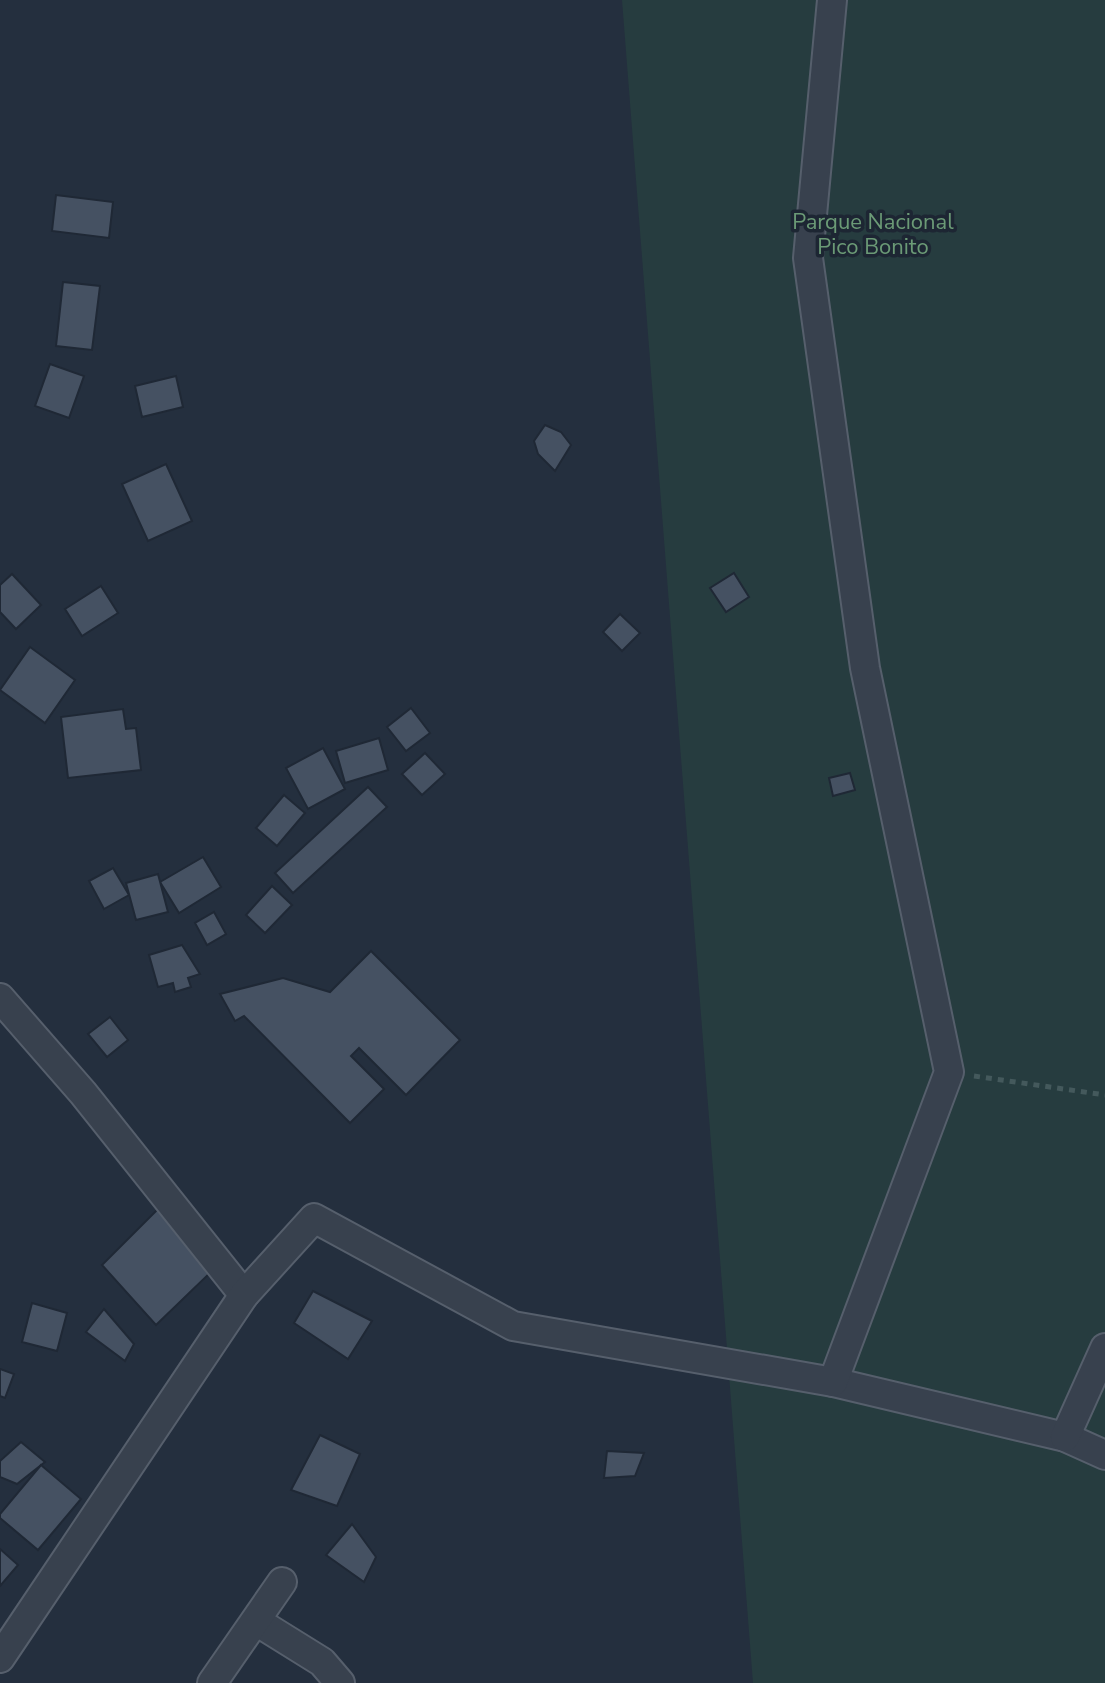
<svg xmlns="http://www.w3.org/2000/svg" width="1105" height="1683" font-family="'Nunito Sans',sans-serif">
<style>
.green{fill:#263c3f}
.building{fill:#455162;stroke:#1f2835;stroke-width:2}
.lines{fill:none;stroke-linecap:round;stroke-linejoin:round}
.minor-casing{stroke:#565f6c;stroke-width:32}
.path{stroke:#44595c;stroke-width:5;stroke-dasharray:6 6;stroke-linecap:butt}
.minor{stroke:#38414e;stroke-width:28}
.labels{text-anchor:middle;stroke-width:7;stroke-linejoin:round;paint-order:stroke}
.park-label{font-size:22px;fill:#6b9a76;stroke:#1d2633}
</style>
<rect width="100%" height="100%" fill="#242f3e"/>
<path class="green" d="M622,0h483v1683h-352z"/>
<g class="building">
<path d="M56,195l57,7 -4,36 -57,-7z"/>
<path d="M63,282l37,4 -8,64 -36,-4z"/>
<path d="M50,364l34,12 -15,42 -34,-12z"/>
<path d="M176,376l7,31 -41,10 -7,-31z"/>
<path d="M545,425l16,7 10,13 -16,26 -17,-17 -4,-13z"/>
<path d="M166,464l26,57 -44,20 -26,-57z"/>
<path d="M734,573l15,24 -23,15 -16,-24z"/>
<path d="M12,574l29,31 -25,24 -16,-17v-27z"/>
<path d="M101,586l17,27 -36,23 -17,-27z"/>
<path d="M620,614l20,19 -18,18 -19,-19z"/>
<path d="M30,647l45,33 -30,43 -45,-33z"/>
<path d="M411,708l19,25 -24,18 -19,-24z"/>
<path d="M123,709l3,20 10,-1 5,42 -73,8 -7,-61z"/>
<path d="M379,738l9,32 -43,13 -9,-32z"/>
<path d="M323,748l22,41 -37,20 -22,-41z"/>
<path d="M425,753l20,21 -23,21 -20,-21z"/>
<path d="M850,773l5,17 -22,6 -4,-18z"/>
<path d="M368,787l19,20 -94,86 -18,-20z"/>
<path d="M284,795l21,18 -28,33 -21,-18z"/>
<path d="M203,857l18,30 -42,26 -19,-31z"/>
<path d="M113,868l16,27 -25,14 -15,-28z"/>
<path d="M158,874l10,38 -32,8 -10,-37z"/>
<path d="M272,886l20,19 -27,28 -19,-18z"/>
<path d="M214,912l12,22 -19,11 -12,-22z"/>
<path d="M182,945l18,29 -12,4 3,9 -16,5 -2,-9 -15,4 -9,-32z"/>
<path d="M371,951l89,89 -54,55 -47,-47 -8,8 33,33 -34,34 -106,-107 -9,5 -15,-27 63,-16 47,14z"/>
<path d="M110,1017l18,23 -21,17 -19,-23z"/>
<path d="M161,1206l52,64 -57,55 -54,-60z"/>
<path d="M313,1291l59,30 -24,38 -54,-36z"/>
<path d="M32,1303l35,10 -10,38 -35,-9z"/>
<path d="M104,1309l30,35 -9,17 -39,-29z"/>
<path d="M0,1369l14,5 -9,24 -5,-2z"/>
<path d="M320,1435l40,19 -23,52 -46,-16z"/>
<path d="M21,1442l24,20 -28,22 -17,-7v-16z"/>
<path d="M607,1451l37,2 -9,23 -31,2z"/>
<path d="M41,1465l40,34 -43,51 -38,-32v-4z"/>
<path d="M352,1524l24,33 -12,25 -38,-27z"/>
<path d="M0,1549l18,16 -18,21z"/>
</g>
<g class="lines">
<g class="minor-casing">
<g id="minor">
<path d="M0,998l83,95 161,202"/>
<path d="M833,1382l232,55 40,18"/>
<path d="M1065,1437l40,-89"/>
<path d="M256,1621l66,41 18,21"/>
<path d="M0,1658l244,-363 70,-77 199,108 320,56 116,-310 -84,-404 -57,-410 24,-258"/>
<path d="M212,1683l70,-101"/>
</g>
</g>
<path class="path" d="M974,1076l131,19"/>
<use href="#minor" class="minor"/>
</g>
<g class="labels">
<g class="park-label">
<text x="873" y="229">Parque Nacional<tspan x="873" dy="25">Pico Bonito</tspan></text>
</g>
</g>
</svg>
